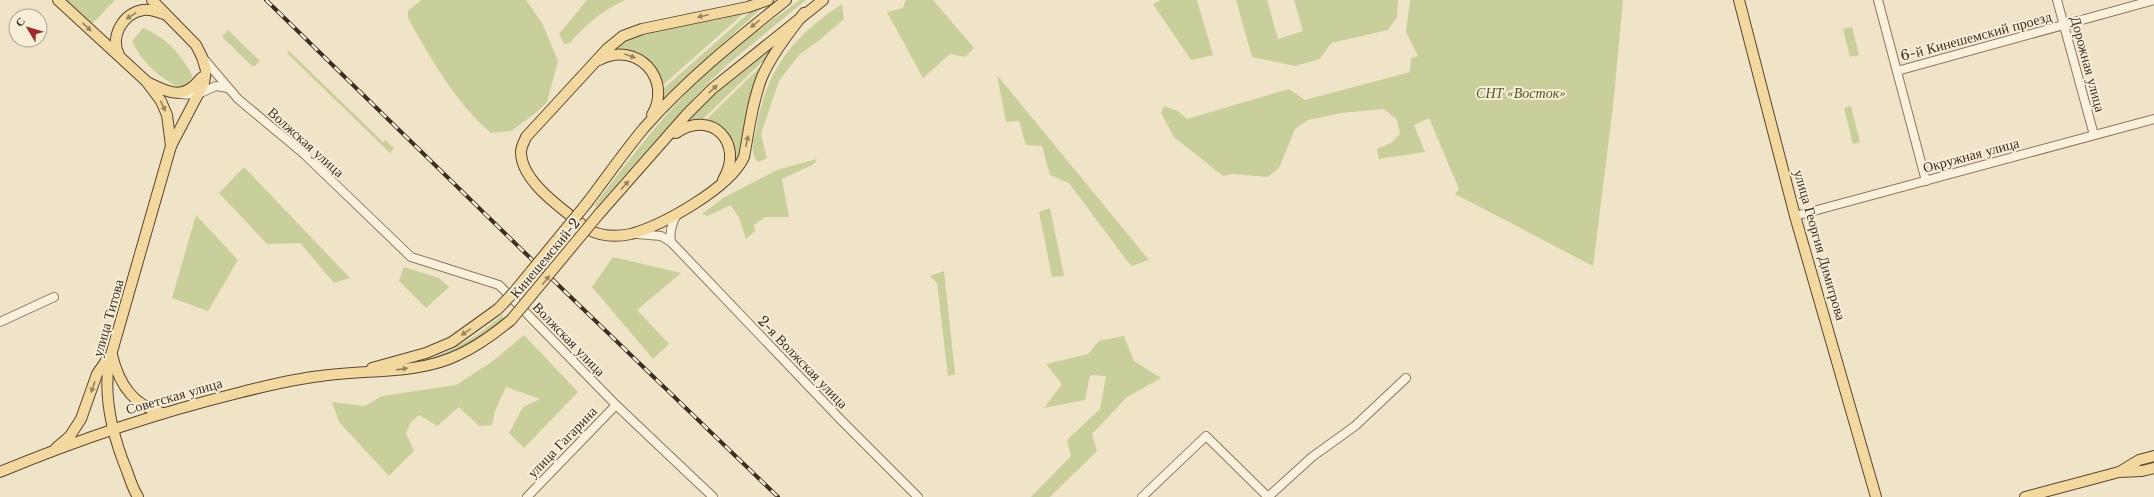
<svg xmlns="http://www.w3.org/2000/svg" width="2154" height="497" font-family="'Libre Baskerville',serif">
<style>
.green{fill:#c9cf9b}
.lines{fill:none;stroke-linecap:round;stroke-linejoin:round}
.minor-casing{stroke:#8d765c;stroke-width:10}
.major-casing{stroke:#5b4430;stroke-width:12}
.minor{stroke:#faf1dc;stroke-width:8}
.major{stroke:#f3d9a0;stroke-width:10}
.rail-casing{stroke:#3d2e20;stroke-width:4}
.rail{stroke:#f7eed8;stroke-width:2.5;stroke-dasharray:8;stroke-linecap:butt}
.major-bridge-casing{stroke:#5b4430;stroke-width:12;stroke-linecap:butt}
.major-bridge{stroke:#f3d9a0;stroke-width:10}
.oneway{fill:#988460}
.labels{text-anchor:middle;stroke-width:4;stroke-linejoin:round;paint-order:stroke}
.street-label{font-size:14px;fill:#3d2e20;stroke:#f7eed8}
.park-label{font-size:14px;font-style:italic;fill:#4d5a26;stroke:#f7eed8}
</style>
<rect width="100%" height="100%" fill="#f0e4c8"/>
<g class="green">
<path d="M66,0h49l-24,25z"/>
<path d="M421,0h105l16,23 16,38 -11,41 -10,10 -26,19 -20,2c-36,-31 -60,-74 -83,-115v-7z"/>
<path d="M587,0h38c-22,10 -39,24 -55,43l-6,1 -5,-10z"/>
<path d="M800,0h6l-78,64 -28,27 -104,116 -2,-1c39,-52 79,-104 128,-147 25,-21 51,-40 78,-59z"/>
<path d="M906,0h27l41,48 -9,9 -15,-3 -27,24 -36,-66 16,-4z"/>
<path d="M1161,0h36l16,55 -22,5 -38,-56z"/>
<path d="M1236,0h31l11,39 25,-8 -9,-31h104l-1,17 -9,13 -57,13 -11,16 -25,7 -43,-9z"/>
<path d="M1410,0h213l-10,107 -20,159 -138,-72 4,-5 -30,-71 -15,7 11,27 -46,7 -2,-10 14,-6 9,-9 -3,-14 -13,-11 -43,4 -33,7 -13,9 -16,39 -11,9 -35,-3 -10,2 -49,-39 -13,-24 3,-7 14,5 9,8 102,-30 16,11 105,-28 1,-14 7,-2 -12,-24z"/>
<path d="M842,4l2,15 -22,19 -23,17 -20,26 -18,53 6,24 -8,4 -3,-2c-6,-7 -2,-22 0,-30 10,-60 36,-93 86,-126z"/>
<path d="M762,8l-98,89 -1,-8 87,-77z"/>
<path d="M744,13l-81,72c-10,-28 -22,-33 -49,-37l10,-8 14,-5z"/>
<path d="M1852,27l7,28 -9,2 -7,-28z"/>
<path d="M143,28c24,10 38,26 50,49l-12,12c-23,-13 -38,-25 -49,-48z"/>
<path d="M228,30l32,31 -5,5h-3l-30,-29z"/>
<path d="M777,39l-9,17 -66,64 -13,-1 27,-27z"/>
<path d="M289,51l94,91 2,-2 9,8 -4,5 -103,-100z"/>
<path d="M766,61l-25,90 -6,12 -2,-1 -18,-38 -9,-4z"/>
<path d="M997,75l152,185 -18,6 -62,-83 -19,-8 -8,-29 -16,-1 -7,-24 -13,1z"/>
<path d="M1851,106l9,36 -7,2 -9,-36z"/>
<path d="M817,159l-3,5 -32,15 7,38h-24l-11,8 1,6 -9,8 -7,-21 -8,-13 -24,11 -5,-2 21,-16 54,-28z"/>
<path d="M244,167l106,111 -16,5 -34,-40 -33,1 -48,-51z"/>
<path d="M1050,208l14,68 -12,1 -13,-65z"/>
<path d="M196,215l42,45 -30,51 -36,-13z"/>
<path d="M613,257l68,16 -44,37 32,34 -16,15 -61,-72z"/>
<path d="M404,267l35,11 10,9 -23,21 -27,-27z"/>
<path d="M944,271l11,103 -7,2 -11,-93 -7,-7z"/>
<path d="M502,315l2,3c-23,26 -53,38 -87,45 33,-11 59,-25 85,-48z"/>
<path d="M524,335l54,57 -54,56 -15,-15 14,-26 17,-8 -34,-12 -11,24 -3,14 -13,1 -20,-19 -22,19 -18,-11 -8,7 -5,11 8,18 -25,25 -50,-54 -7,-20 33,4 17,-10 74,-11 37,-24z"/>
<path d="M1124,336l10,25 27,17 -34,19 -35,37 5,17 -47,46h-19l40,-41 -4,-16 33,-31 6,-33 -16,-1 -5,25 -41,8 18,-24 -16,-20 42,-10 11,-13z"/>
</g>
<g class="lines">
<g class="minor-casing">
<g id="minor">
<path d="M1878,0l48,181"/>
<path d="M2057,0l37,135"/>
<path d="M204,59l34,40 66,55 107,103 88,28 117,120 97,92"/>
<path d="M1897,71l257,-71"/>
<path d="M180,94l16,1 20,-9 12,2"/>
<path d="M1795,216l359,-97"/>
<path d="M637,234l24,2 10,6 170,178 77,77"/>
<path d="M671,242c-2,-11 1,-20 7,-29"/>
<path d="M0,322l54,-25"/>
<path d="M527,497l89,-92"/>
<path d="M1142,497l64,-61 62,61"/>
<path d="M1268,497l44,-40 43,-31 51,-48"/>
</g>
</g>
<g class="major-casing">
<g id="major">
<path d="M58,0l88,81 15,20 6,14 4,31"/>
<path d="M768,0l-20,7 -106,22 -19,7 -16,13 -81,88c-2,5 -5,10 -5,15 0,31 46,60 68,78 12,6 28,7 42,4 32,-9 99,-46 113,-77 5,-26 8,-55 18,-80 10,-23 27,-44 42,-64"/>
<path d="M1739,0l56,216 81,281"/>
<path d="M119,55c-9,-18 3,-41 24,-45 7,-1 15,2 21,4"/>
<path d="M599,60c38,-20 74,19 53,55"/>
<path d="M147,82c23,11 36,19 54,-4"/>
<path d="M676,133c36,-25 69,11 47,47"/>
<path d="M587,203c19,-25 37,-51 57,-75 42,-48 92,-88 142,-128"/>
<path d="M599,214l88,-100 25,-25 111,-89"/>
<path d="M112,355c7,29 21,51 51,58"/>
<path d="M372,368l54,-15 26,-11 46,-33"/>
<path d="M56,448l14,-12 11,-17 16,-45 11,-16"/>
<path d="M2121,471l18,-11 15,-4"/>
<path d="M0,472c77,-32 157,-59 238,-79 27,-7 56,-14 83,-17 45,-7 96,-1 137,-21 20,-9 36,-21 53,-35"/>
<path d="M138,497c-5,-8 -8,-17 -11,-26 -14,-34 -24,-71 -18,-109l62,-216 33,-63 2,-13 -4,-13 -6,-12 -44,-45"/>
<path d="M2025,497l94,-25 23,-1 12,-3"/>
</g>
</g>
<use href="#minor" class="minor"/>
<use href="#major" class="major"/>
<g class="rail-casing">
<path id="rail" d="M266,0l256,250 256,247"/>
</g>
<use href="#rail" class="rail"/>
<g class="major-bridge-casing">
<g id="major-bridge">
<path d="M498,309l16,-17 73,-89"/>
<path d="M511,320l88,-106"/>
</g>
</g>
<use href="#major-bridge" class="major-bridge"/>
</g>
<defs><path id="oneway-solid" d="M-6-.8H1V-3.2L6.5 0L1 3.2V.8H-6Z"/></defs>
<g class="oneway">
<use href="#oneway-solid" transform="translate(131 16) rotate(147)"/>
<use href="#oneway-solid" transform="translate(703 16) rotate(168)"/>
<use href="#oneway-solid" transform="translate(755 24) rotate(141)"/>
<use href="#oneway-solid" transform="translate(87 27) rotate(43)"/>
<use href="#oneway-solid" transform="translate(630 56) rotate(19)"/>
<use href="#oneway-solid" transform="translate(713 89) rotate(-43)"/>
<use href="#oneway-solid" transform="translate(163 106) rotate(65)"/>
<use href="#oneway-solid" transform="translate(747 141) rotate(-78)"/>
<use href="#oneway-solid" transform="translate(625 185) rotate(-48)"/>
<use href="#oneway-solid" transform="translate(546 280) rotate(-51)"/>
<use href="#oneway-solid" transform="translate(466 332) rotate(145)"/>
<use href="#oneway-solid" transform="translate(402 369) rotate(-8)"/>
<use href="#oneway-solid" transform="translate(93 387) rotate(109)"/>
</g>
<g class="labels">
<g class="street-label">
<text transform="translate(1976 36) rotate(-15)" y="5">6-й Кинешемский проезд</text>
<text transform="translate(2088 64) rotate(75)" y="5">Дорожная улица</text>
<text transform="translate(306 142) rotate(42)" y="5">Волжская улица</text>
<text transform="translate(1971 155) rotate(-15)" y="5">Окружная улица</text>
<text transform="translate(1820 245) rotate(74)" y="5">улица Георгия Димитрова</text>
<text transform="translate(545 258) rotate(-50)" y="5">Кинешемский-2</text>
<text transform="translate(108 318) rotate(-74)" y="5">улица Титова</text>
<text transform="translate(569 339) rotate(46)" y="5">Волжская улица</text>
<text transform="translate(803 362) rotate(46)" y="5">2-я Волжская улица</text>
<text transform="translate(174 396) rotate(-16)" y="5">Советская улица</text>
<text transform="translate(562 442) rotate(-46)" y="5">улица Гагарина</text>
</g>
<g class="park-label">
<text x="1521" y="98">СНТ «Восток»</text>
</g>
</g>
<g transform="translate(28 28) rotate(308)"><circle r="19" fill="#f7eed8" stroke="#ada18e"/>
<path d="M0-3L7 15L0 10L-7 15Z" fill="#9e2a2b"/>
<text y="-6" font-size="11" font-weight="bold" text-anchor="middle" fill="#3d2e20">С</text>
</g>
</svg>
